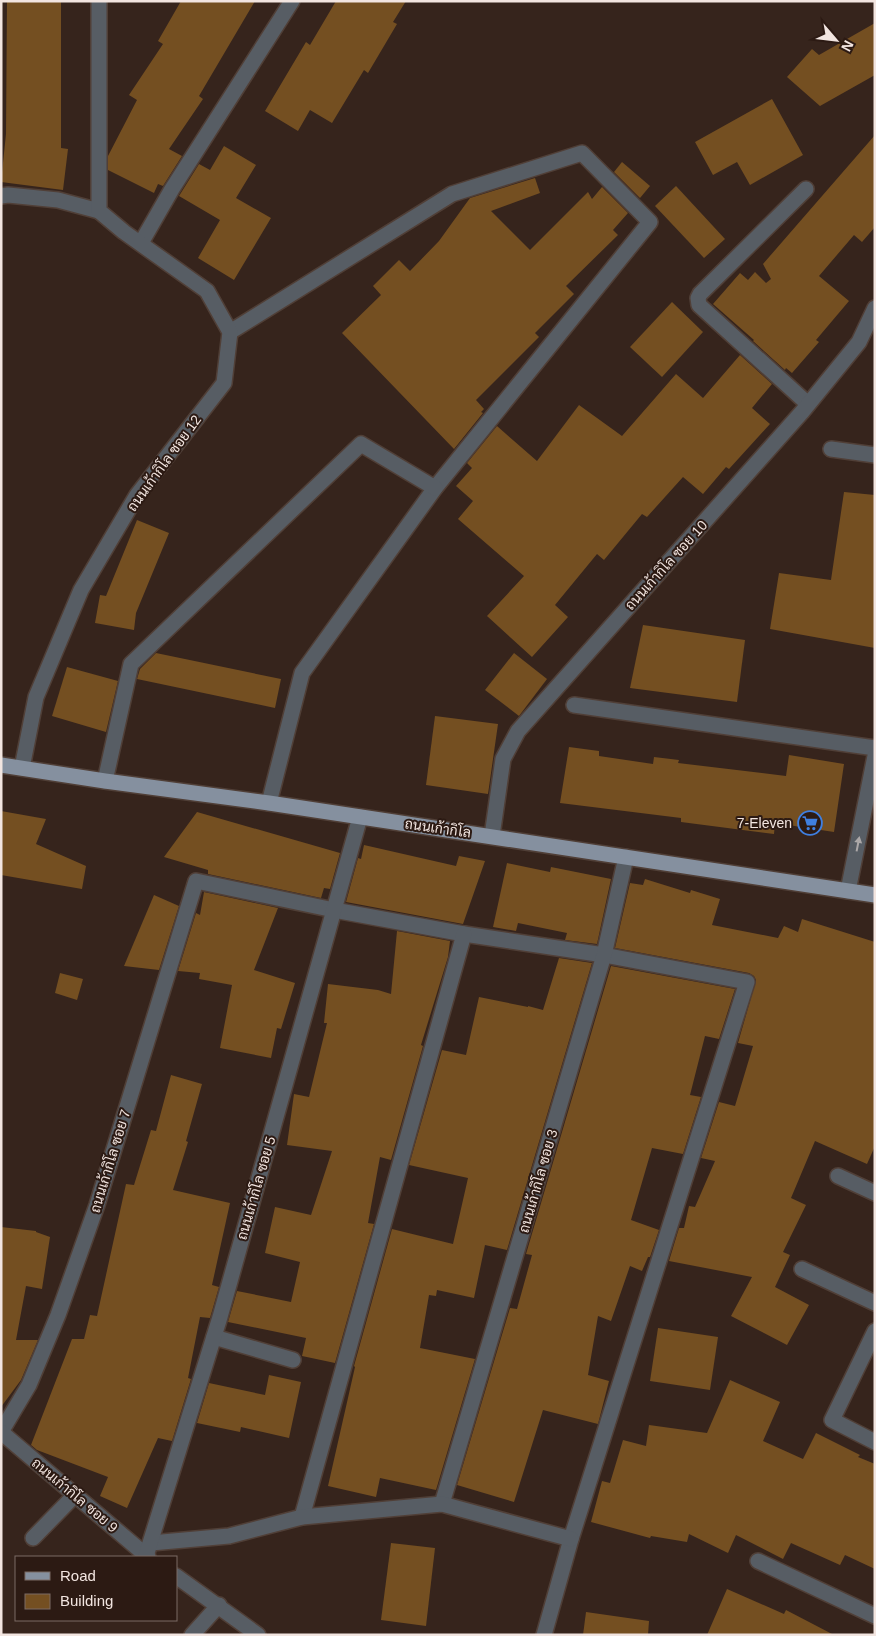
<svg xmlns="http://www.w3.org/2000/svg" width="876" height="1636" font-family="Arial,Sarabun,sans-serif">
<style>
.building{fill:#744f21}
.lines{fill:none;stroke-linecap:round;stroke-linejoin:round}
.minor-casing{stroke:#503f37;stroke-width:18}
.major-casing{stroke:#503f37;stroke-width:18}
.minor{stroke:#575d64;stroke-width:15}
.major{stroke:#85909f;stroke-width:15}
.oneway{fill:#aca8a8}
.labels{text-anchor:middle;stroke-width:4;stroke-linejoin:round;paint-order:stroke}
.street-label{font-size:14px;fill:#f2e5e0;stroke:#2c1a13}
.poi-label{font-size:14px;fill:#f2e5e0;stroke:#2c1a13;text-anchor:end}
</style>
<rect width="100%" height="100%" fill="#36241c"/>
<g class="building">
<path d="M7,1h54v147l7,1 -5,41 -62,-8 5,-48z"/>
<path d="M181,1h74l-56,95 4,3 -34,50 13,7 -19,30 -5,-2 -4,9 -46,-23v-14l29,-56 -8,-5 34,-51 -5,-3z"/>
<path d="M336,1h70l-13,21 4,2 -29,49 -4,-3 -32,53 -22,-13 -12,21 -33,-20 41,-69 4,3z"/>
<path d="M875,23v52l-55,31 -33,-29 25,-28 7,6z"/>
<path d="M772,99l31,56 -53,30 -13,-23 -24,13 -18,-33z"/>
<path d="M875,135v92l-13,15 -8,-7 -35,41 30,25 -33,39 3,2 -27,31 -6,-5 -1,2 -32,-29 1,-1 -41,-36 27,-31 8,7 7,-8 11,11 5,-4 -8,-15z"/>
<path d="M224,146l32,19 -20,33 35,20 -37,62 -36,-22 22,-38 -41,-24 20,-32 11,6z"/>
<path d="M622,162l28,24 -10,12 -26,-26z"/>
<path d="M535,178l5,15 -49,18 39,39 58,-58 4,7 10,-12 26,26 -15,17 5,5 -52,51 8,8 -39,39 4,4 -63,63 8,9 -3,3 2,1 -29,36 -112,-116 39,-38 -8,-9 26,-26 11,11 29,-30 31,-43z"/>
<path d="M676,186l49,53 -21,19 -49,-52z"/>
<path d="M672,302l31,30 -41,45 -32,-30z"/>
<path d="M740,355l32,29 -20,24 18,16 -41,45 -3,-2 -23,27 -20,-17 -36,40 -5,-3 -38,46 -7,-6 -42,51 13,12 -36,40 -45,-41 37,-40 -66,-57 15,-18 -17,-15 16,-18 -5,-5 30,-37 40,35 42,-56 43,31 54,-62 27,24z"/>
<path d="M844,492l31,3v153l-105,-19 9,-56 52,7z"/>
<path d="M137,520l32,13 -33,80 -2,17 -39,-7 5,-28 6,1z"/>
<path d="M643,625l102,15 -8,62 -107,-14z"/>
<path d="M156,653l125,26 -6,29 -138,-29 3,-10z"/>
<path d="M514,653l33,26 -28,37 -34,-26z"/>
<path d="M67,667l51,14 -12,51 -54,-16z"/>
<path d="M435,716l63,8 -10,70 -62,-9z"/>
<path d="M569,747l30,4v5l54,8 1,-7 25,3 -1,3 108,13 3,-21 55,9 -10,68 -59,-9 -1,11 -93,-12v-4l-121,-15z"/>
<path d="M1,811l45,8 -10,25 50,22 -4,23 -81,-14z"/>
<path d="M197,812l143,41 -10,36 -6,-1 -3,10 -113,-24v-4l-44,-13z"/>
<path d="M364,845l92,21 3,-10 26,5 -22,63 -117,-22 12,-44 3,1z"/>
<path d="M507,863l43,9 1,-5 60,12 -14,65 -32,-4 2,-7 -49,-10 -2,8 -23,-4z"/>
<path d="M645,879l45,14 1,-3 29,9 -8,26 66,13 6,-12 14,6 4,-13 73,23v204l-8,18 -52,-23 -24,57 15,7 -23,47 7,3 -15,32 34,18 -22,40 -56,-29 21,-39 -83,-16 10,-33h5l5,-22 6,1 20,-46 -14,-3 18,-56 16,4 18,-60 -15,-3 18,-63 -2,-4 -5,-3 -134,-25 15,-65 13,2z"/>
<path d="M204,892l74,16 -24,62 41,13 -14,46 -4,-1 -6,30 -51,-10 12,-63 -33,-6 1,-6 -22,-2 18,-58 4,2z"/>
<path d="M154,895l25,11 -20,64 -35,-4z"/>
<path d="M397,931l53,10 -2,16 -27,88 2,1 -32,114 -11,-3 -12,66 6,1 -39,139 -33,-7 4,-18 -78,-16 9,-31 54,11 9,-40 -35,-9 10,-46 36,8 21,-64 -45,-6 7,-51 15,3 18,-74h-3l4,-39 50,6 13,4z"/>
<path d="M559,958l33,5 -85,287 -22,-5 -11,53 -37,-8 -1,6 -7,-1 -9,53 55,11 -39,131 -56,-12 -4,19 -48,-11 27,-119 -1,-1 38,-137 61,15 15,-66 -59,-13 33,-115 24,5 13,-58 49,10v-1l15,4z"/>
<path d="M611,966l124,23 -16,50 -14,-3 -15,59 11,2 -18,57 -31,-6 -21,72 28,10 -9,27h-2l-6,14 -12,-5 -19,55 -13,-5 -10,59 21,6 -11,43 -55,-14 -29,92 -57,-17 53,-177 7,1 15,-54 -6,-1z"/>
<path d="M60,973l23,6 -6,21 -22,-7z"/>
<path d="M171,1075l31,9 -16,57 2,1 -15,48 57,13 -18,82 7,2 -9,31 -10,-1 -12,61 3,1 -19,62 -14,-3 -31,70 -27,-12 8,-19 -71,-27 -6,-5 41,-106h12l6,-24 7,1 29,-132 8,1 17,-55 5,1z"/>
<path d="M1,1227l35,4v1l14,5 -8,52 -16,-3 -10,54h22l-17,40 -20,27z"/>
<path d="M658,1328l60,9 -8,53 -60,-9z"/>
<path d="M269,1375l32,7 -12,56 -48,-11 -1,5 -43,-9 12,-40 56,12z"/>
<path d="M730,1380l50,22 -17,39 40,18 13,-26 44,22 -2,2 17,7v105l-30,-14 -5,10 -49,-22 -8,16 -47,-24 -8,18 -39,-19 -2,8 -36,-6 -1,2 -59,-16 11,-41 8,2 13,-43 23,6 3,-21 58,8z"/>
<path d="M391,1543l44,5 -9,78 -45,-6z"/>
<path d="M727,1589l57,25 2,-4 48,25h-127z"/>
<path d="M586,1612l63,9 -1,14h-65z"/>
</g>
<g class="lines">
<g class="minor-casing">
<g id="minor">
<path d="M806,189l-106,105 -2,4 1,7 109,99"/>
<path d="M1,196l7,-1 50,5 41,11"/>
<path d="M141,243l31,-54 120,-188"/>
<path d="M230,332l222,-138 130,-41 68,69 -215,266 -133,185 -33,130"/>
<path d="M831,449l44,6"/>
<path d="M574,705l301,43"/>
<path d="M22,768l14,-71 45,-107 56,-95 87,-112 6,-51 -23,-41 -83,-59 -25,-21v-210"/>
<path d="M105,781l26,-117 230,-220 74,44"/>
<path d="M492,836l11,-77 15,-28 284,-319 57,-70 16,-34"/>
<path d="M848,891l27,-135"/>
<path d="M838,1176l37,17"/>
<path d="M802,1269l73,34"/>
<path d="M875,1331l-43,89 43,22"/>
<path d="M214,1337l79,23"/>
<path d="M1,1432l28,-47 29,-70 39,-110 99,-324 138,29 130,24 140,21 143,27 -176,557 -27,96"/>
<path d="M1,1432l147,125"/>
<path d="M442,1504l162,-549 22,-98"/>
<path d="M302,1517l162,-583"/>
<path d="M33,1538l42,-43"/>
<path d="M151,1543l78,-7 73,-19 140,-13 129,35"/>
<path d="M146,1556l74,-239 140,-500"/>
<path d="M758,1561l117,55"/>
<path d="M176,1576l82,59"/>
<path d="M192,1635l27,-30"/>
</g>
</g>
<g class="major-casing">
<path id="major" d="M1,765l104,16 164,22 606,92"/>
</g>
<use href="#minor" class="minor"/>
<use href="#major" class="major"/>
</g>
<defs><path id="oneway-solid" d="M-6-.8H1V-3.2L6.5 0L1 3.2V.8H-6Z" transform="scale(1.25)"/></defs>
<use class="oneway" href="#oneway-solid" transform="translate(858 844) rotate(-79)"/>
<defs>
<g id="supermarket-ring" transform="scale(1.25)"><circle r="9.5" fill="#2c1a13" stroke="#3f7fe0" stroke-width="1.5"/><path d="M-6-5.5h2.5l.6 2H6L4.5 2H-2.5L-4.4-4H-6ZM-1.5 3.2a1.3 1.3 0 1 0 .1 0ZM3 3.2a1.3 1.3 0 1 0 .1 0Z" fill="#3f7fe0"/></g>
</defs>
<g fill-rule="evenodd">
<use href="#supermarket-ring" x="810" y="823"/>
</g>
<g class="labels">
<g class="street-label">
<text transform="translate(164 463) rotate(-54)" y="5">ถนนเก้ากิโล ซอย 12</text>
<text transform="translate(666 565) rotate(-48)" y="5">ถนนเก้ากิโล ซอย 10</text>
<text transform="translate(438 828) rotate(8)" y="5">ถนนเก้ากิโล</text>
<text transform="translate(110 1161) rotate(-73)" y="5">ถนนเก้ากิโล ซอย 7</text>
<text transform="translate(538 1181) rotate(-74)" y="5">ถนนเก้ากิโล ซอย 3</text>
<text transform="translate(256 1188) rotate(-74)" y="5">ถนนเก้ากิโล ซอย 5</text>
<text transform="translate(75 1495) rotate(40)" y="5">ถนนเก้ากิโล ซอย 9</text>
</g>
<g class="poi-label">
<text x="792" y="828">7-Eleven</text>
</g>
</g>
<rect width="876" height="1636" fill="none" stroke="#f2e5e0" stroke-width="5"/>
<rect x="15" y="1556" width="162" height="65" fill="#2c1a13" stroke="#7b6b65"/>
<rect x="25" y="1572" width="25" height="8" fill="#85909f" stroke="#7b6b65"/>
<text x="60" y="1581" font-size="15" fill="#f2e5e0">Road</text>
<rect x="25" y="1594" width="25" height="15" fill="#744f21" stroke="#7b6b65"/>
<text x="60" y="1606" font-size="15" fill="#f2e5e0">Building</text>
<g transform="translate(836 40) rotate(118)" stroke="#2c1a13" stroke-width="4" paint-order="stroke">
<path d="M0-4L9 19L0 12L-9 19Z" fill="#f2e5e0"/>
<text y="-8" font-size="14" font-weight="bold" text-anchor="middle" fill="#f2e5e0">N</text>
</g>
</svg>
